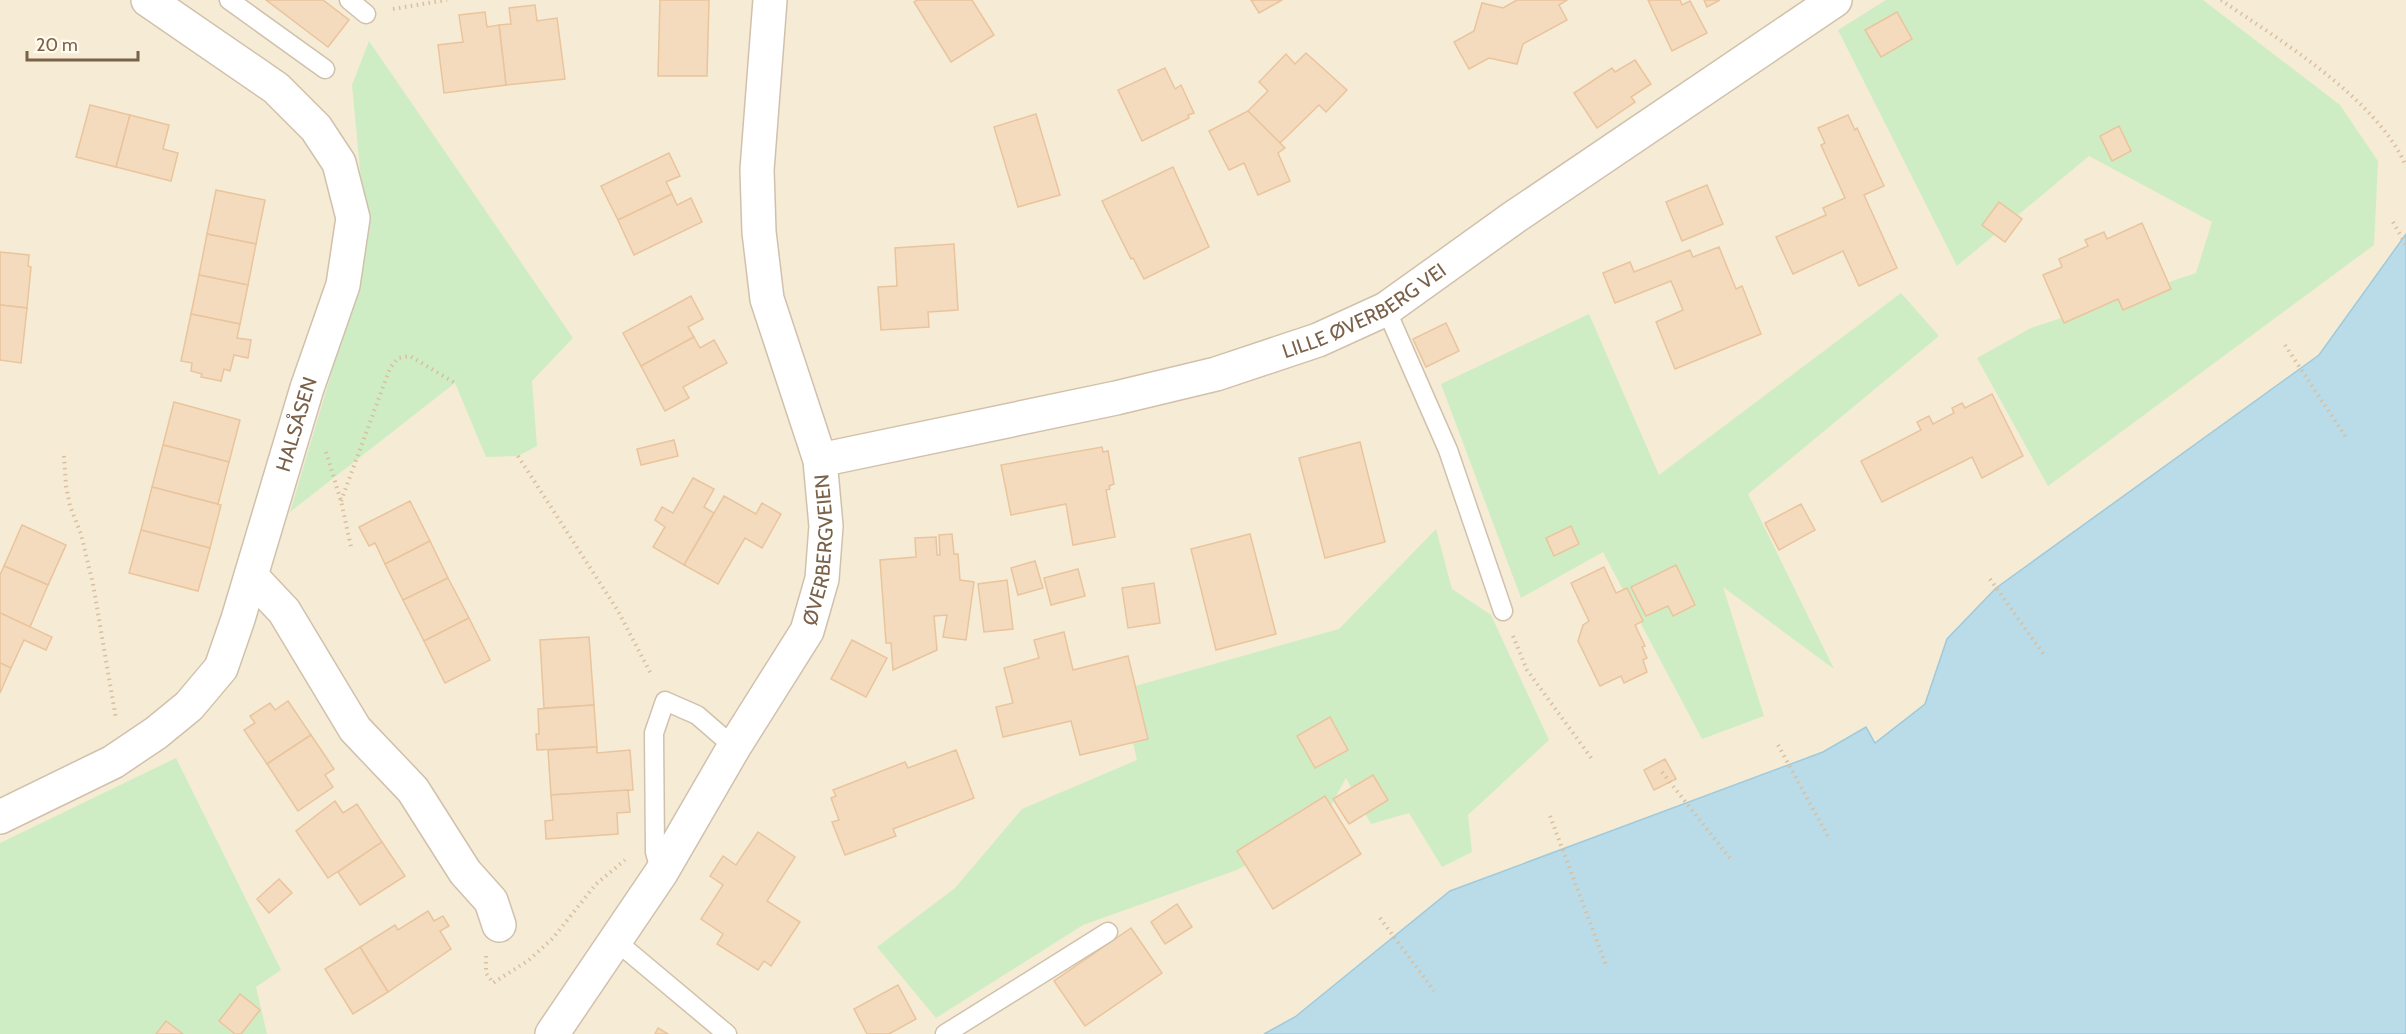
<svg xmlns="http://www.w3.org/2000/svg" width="2406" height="1034" font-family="Cabin,sans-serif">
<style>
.residential{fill:#f6ebd5}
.green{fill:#cfedc4}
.water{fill:#badce9;stroke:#9fcadb;stroke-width:1.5}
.building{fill:#f5dbbd;stroke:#e9c49c;stroke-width:1.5}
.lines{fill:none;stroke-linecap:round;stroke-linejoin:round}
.service-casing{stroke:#d1c1ac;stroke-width:21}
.minor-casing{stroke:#d1c1ac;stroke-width:36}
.path{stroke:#dabf9f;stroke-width:4;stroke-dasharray:1.5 4.5;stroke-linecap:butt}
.service{stroke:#fff;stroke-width:18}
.minor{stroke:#fff;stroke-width:33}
.labels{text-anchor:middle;stroke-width:6;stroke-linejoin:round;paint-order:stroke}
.street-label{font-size:20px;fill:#7a6149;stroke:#fffbef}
</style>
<rect width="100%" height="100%" fill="#fef8e7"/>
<path class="residential" d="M0,0h2406v234l-87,121 -323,233 -49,51 -22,65 -50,40 -10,-16 -42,24 -89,35 -470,247h-1264z"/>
<g class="green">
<path d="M1886,0h317l137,105 38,56 -4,84 -326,241 -71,-128 54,-30 165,-55 16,-51 -123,-66 -132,110 -119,-236z"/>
<path d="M369,41l204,297 -41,43 5,65 -19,10 -32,1 -31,-74 -165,129 67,-225 7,-75 -12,-127z"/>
<path d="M1901,293l38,43 -191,158 86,175 -111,-82 41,129 -62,23 -99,-187 -82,46 -80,-214 148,-70 70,161z"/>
<path d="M1436,529l16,60 39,26 58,125 -81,75 4,37 -30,15 -33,-54 -38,11 -25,-46 -23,42 -86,50 -154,55 -147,93 -59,-71 78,-59 67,-79 115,-49 -16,-70 218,-61z"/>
<path d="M176,758l105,212 -25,17 11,47h-267v-191z"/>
</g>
<path class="water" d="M2406,234v800h-1142l31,-17 155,-126 373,-139 43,-25 9,16 50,-39 22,-65 49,-51 323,-233z"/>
<g class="building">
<path d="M266,0h57l26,20 -21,27z"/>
<path d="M660,0h49l-2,76h-49z"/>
<path d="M917,0h55l22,35 -43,27 -37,-60z"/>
<path d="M1251,0h31l-23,13z"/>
<path d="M1517,0h50l-8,5 8,15 -44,24 -6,20 -28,-6 -20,11 -15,-27 20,-11 8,-28 21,5z"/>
<path d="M1648,0h32l2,5 8,-4 17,32 -35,18z"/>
<path d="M1704,0h16l-13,7z"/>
<path d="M535,5l2,16 20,-3 8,61 -59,6 -7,-60 12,-1 -2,-16z"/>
<path d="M485,12l2,15 12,-2 7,60 -62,8 -6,-48 25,-3 -4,-27z"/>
<path d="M1897,12l15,27 -31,18 -16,-27z"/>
<path d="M1306,53l41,37 -21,22 -7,-7 -39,38 -32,-32 20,-20 -9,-9 27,-28 9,10z"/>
<path d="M1635,60l16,24 -20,13 4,5 -38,26 -23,-35 38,-25 3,4z"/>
<path d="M1165,68l10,21 6,-4 13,28 -6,2 1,3 -47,23 -24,-51z"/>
<path d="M90,105l40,10 -14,52 -40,-10z"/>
<path d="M1248,111l37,37 -7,5 12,28 -32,14 -14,-32 -15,7 -20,-39z"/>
<path d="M1036,114l24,81 -42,12 -24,-80z"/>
<path d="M130,115l39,10 -6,24 15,4 -7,28 -55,-14z"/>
<path d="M1848,115l7,15 2,-2 27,58 -20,9 33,73 -38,18 -16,-35 -50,23 -17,-37 50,-22 -3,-7 22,-10 -24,-53 4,-2 -7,-15z"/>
<path d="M2119,126l12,25 -19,10 -12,-25z"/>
<path d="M669,153l11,23 -14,6 6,12 -54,26 -17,-34z"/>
<path d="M1173,167l36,80 -65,32 -11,-21 -2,1 -29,-58z"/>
<path d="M1707,185l16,39 -41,17 -16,-39z"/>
<path d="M216,190l49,10 -9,44 -49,-10z"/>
<path d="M672,194l5,11 14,-7 11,24 -68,33 -16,-35z"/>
<path d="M1999,202l23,17 -17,23 -23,-17z"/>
<path d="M2142,223l29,66 -48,21 -5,-11 -54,24 -21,-48 19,-8 -3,-8 29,-13 -3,-6 19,-8 3,7z"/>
<path d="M207,234l49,10 -8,41 -49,-10z"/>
<path d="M954,244l4,66 -30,2 1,15 -48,3 -3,-43 19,-1 -2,-38z"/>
<path d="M1719,247l17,42 6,-3 19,48 -86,35 -19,-47 27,-12 -12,-29 -56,22 -12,-30 27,-11 4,10 56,-22 3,7z"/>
<path d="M0,252l29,3 -1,11 3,1 -4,41 -27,-3z"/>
<path d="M199,275l49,10 -8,39 -49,-10z"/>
<path d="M691,296l12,23 -15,8 6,10 -53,29 -18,-33z"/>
<path d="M0,305l27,3 -6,55 -21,-3z"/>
<path d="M191,314l49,10 -3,14 14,2 -3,18 -14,-3 -4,16 -6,-2 -3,12 -20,-4 1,-3 -11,-3 1,-8 -11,-2z"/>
<path d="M1446,323l13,28 -33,16 -13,-28z"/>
<path d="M694,337l6,11 14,-8 13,23 -44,24 6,11 -24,13 -24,-45z"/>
<path d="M1992,394l31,62 -41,22 -10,-21 -90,45 -21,-41 60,-31 -4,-8 12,-6 4,8 21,-11 -2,-5 10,-5 3,5z"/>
<path d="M174,402l66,18 -11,42 -66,-17z"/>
<path d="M674,440l4,16 -37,9 -4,-16z"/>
<path d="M1360,442l25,100 -60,16 -26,-100z"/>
<path d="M163,445l66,17 -11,42 -66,-17z"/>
<path d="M1102,447l1,5 5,-1 6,33 -5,2 1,3 -4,1 9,47 -42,8 -7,-41 -55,11 -10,-50z"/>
<path d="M693,478l21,11 -10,18 10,6 -30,52 -31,-18 12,-20 -10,-7 7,-13 11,6z"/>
<path d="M152,487l69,18 -11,43 -69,-18z"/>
<path d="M724,496l32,18 6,-11 19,11 -19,34 -17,-10 -27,46 -34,-19z"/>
<path d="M410,501l20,40 -45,23 -10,-21 -6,3 -10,-19z"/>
<path d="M1801,504l14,26 -36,20 -14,-27z"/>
<path d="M22,525l44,20 -18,40 -44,-19z"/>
<path d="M1571,526l8,18 -25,12 -8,-18z"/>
<path d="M141,530l69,18 -12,43 -69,-18z"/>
<path d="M952,534l2,20h4l2,26 14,2 -8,58 -23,-3 4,-22 -13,1 3,34 -44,20 -2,-27h-5l-6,-83 36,-3 -1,-19 21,-1 1,18h3l-1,-20z"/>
<path d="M1250,534l26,100 -60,16 -25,-101z"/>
<path d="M430,541l18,37 -45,22 -18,-36z"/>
<path d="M1035,561l8,27 -25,7 -7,-27z"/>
<path d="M1676,565l19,40 -22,11 -5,-10 -22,10 -15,-29z"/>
<path d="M4,566l44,19 -18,42 -30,-14v-38z"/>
<path d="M1604,567l12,26 11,-5 16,33 -8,4 10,21 -3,1 5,11 -4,2 4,12 -23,11 -3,-7 -21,10 -22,-45 5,-16 6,-4 -18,-38z"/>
<path d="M1078,569l7,27 -34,9 -7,-27z"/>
<path d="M448,578l21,40 -45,23 -21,-41z"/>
<path d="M1007,580l6,49 -29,3 -6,-48z"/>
<path d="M1154,583l6,40 -32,5 -6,-40z"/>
<path d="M0,613l52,24 -6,13 -22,-10 -13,28 -11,-5z"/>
<path d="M469,618l21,42 -45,23 -21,-42z"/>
<path d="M1064,632l9,38 55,-14 20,83 -68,16 -9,-34 -68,16 -7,-30 17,-4 -9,-35 35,-10 -5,-18z"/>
<path d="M589,637l5,68 -50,3 -4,-68z"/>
<path d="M852,640l35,18 -21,39 -35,-18z"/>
<path d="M0,663l11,5 -11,25z"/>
<path d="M288,701l23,34 -44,29 -23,-34 11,-7 -5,-7 20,-13 5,7z"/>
<path d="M594,705l3,42 -60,3 -1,-16h3l-1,-25z"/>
<path d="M1330,717l18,33 -33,18 -18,-32z"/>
<path d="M311,735l23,34 -9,6 8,12 -35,24 -31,-47z"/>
<path d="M597,747v6l33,-3 3,40 -82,5 -3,-45z"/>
<path d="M956,750l18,48 -81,31 3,7 -51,19 -13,-33 7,-2 -8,-22 5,-2 -3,-6 72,-28 3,6z"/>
<path d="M1665,759l11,20 -22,11 -10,-20z"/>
<path d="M1373,775l15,25 -39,24 -16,-25z"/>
<path d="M628,790l2,22 -13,1 1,21 -72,5 -1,-18 8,-1 -2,-25z"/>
<path d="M1325,796l36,58 -88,55 -36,-58z"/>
<path d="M335,801l8,12 14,-9 25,38 -54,36 -32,-47z"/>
<path d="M758,832l37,25 -28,44 33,21 -29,44 -7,-5 -6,9 -41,-26 6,-10 -22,-15 22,-34 -13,-9 13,-20 13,9z"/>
<path d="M382,842l23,34 -45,29 -22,-33z"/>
<path d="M279,879l13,14 -23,20 -12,-14z"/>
<path d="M1177,904l15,23 -27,17 -14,-22z"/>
<path d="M428,911l6,10 9,-5 6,10 -9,5 11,18 -63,43 -28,-45 35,-22 3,5z"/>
<path d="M1131,928l31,45 -77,53 -31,-45z"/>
<path d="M360,947l28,45 -35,22 -28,-45z"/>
<path d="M898,985l18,34 -27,15h-22l-13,-25z"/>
<path d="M240,994l20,16 -19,24h-6l-16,-13z"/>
<path d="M166,1021l17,13h-27z"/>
<path d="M658,1028l10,6h-13z"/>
</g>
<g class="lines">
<g class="service-casing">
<g id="service">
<path d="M229,0l96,69"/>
<path d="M349,0l17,14"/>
<path d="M1386,309l62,141 55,161"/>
<path d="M661,873l-6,-21 -1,-119 11,-32 32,14 37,32"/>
<path d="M616,941l111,93"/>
<path d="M945,1034l163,-102"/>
</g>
</g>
<g class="minor-casing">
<g id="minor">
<path id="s1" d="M820,460l296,-62 100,-24 102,-34 68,-31 127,-91 322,-218"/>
<path d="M251,576l33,35 71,118 58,61 52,82 26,29 8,24"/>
<path id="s2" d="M0,817l113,-55 43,-29 33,-27 32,-38 17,-49 69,-231 36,-103 10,-67 -14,-55 -23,-35 -40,-40 -128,-88"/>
<path id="s3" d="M552,1034l109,-161 73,-126 73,-116 15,-52 4,-53 -6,-66 -53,-161 -8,-67 -2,-62 13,-170"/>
</g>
</g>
<g class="path">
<path d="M2221,0c60,41 156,99 185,166"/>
<path d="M393,9l54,-9"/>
<path d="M2393,222l13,23"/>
<path d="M2285,345l62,94"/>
<path d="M326,452l15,49 10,46"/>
<path d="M64,456l2,30 4,20 11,28 12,50 23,135"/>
<path d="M518,456l100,155 34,65"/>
<path d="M341,501l49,-133 8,-10 12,-2 45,27"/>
<path d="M1990,579l54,76"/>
<path d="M1513,636l14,34 65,89"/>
<path d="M1778,745l52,95"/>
<path d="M1662,772l70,89"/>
<path d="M1550,816l56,149"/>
<path d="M1380,918l54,73"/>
<path d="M486,956v17l7,10 36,-23 24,-22 43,-54 29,-24"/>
</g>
<use href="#service" class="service"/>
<use href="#minor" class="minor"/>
</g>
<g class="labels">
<g class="street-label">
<text dy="7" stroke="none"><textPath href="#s1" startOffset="567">LILLE ØVERBERG VEI</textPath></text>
<text dy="7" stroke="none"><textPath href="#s2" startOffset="525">HALSÅSEN</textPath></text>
<text dy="7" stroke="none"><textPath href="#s3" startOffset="560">ØVERBERGVEIEN</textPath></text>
</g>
</g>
<path d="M27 51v9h111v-9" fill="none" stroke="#7a6149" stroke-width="3"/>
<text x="36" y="51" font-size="18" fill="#7a6149" stroke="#fffbef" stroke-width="4.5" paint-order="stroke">20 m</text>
</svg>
